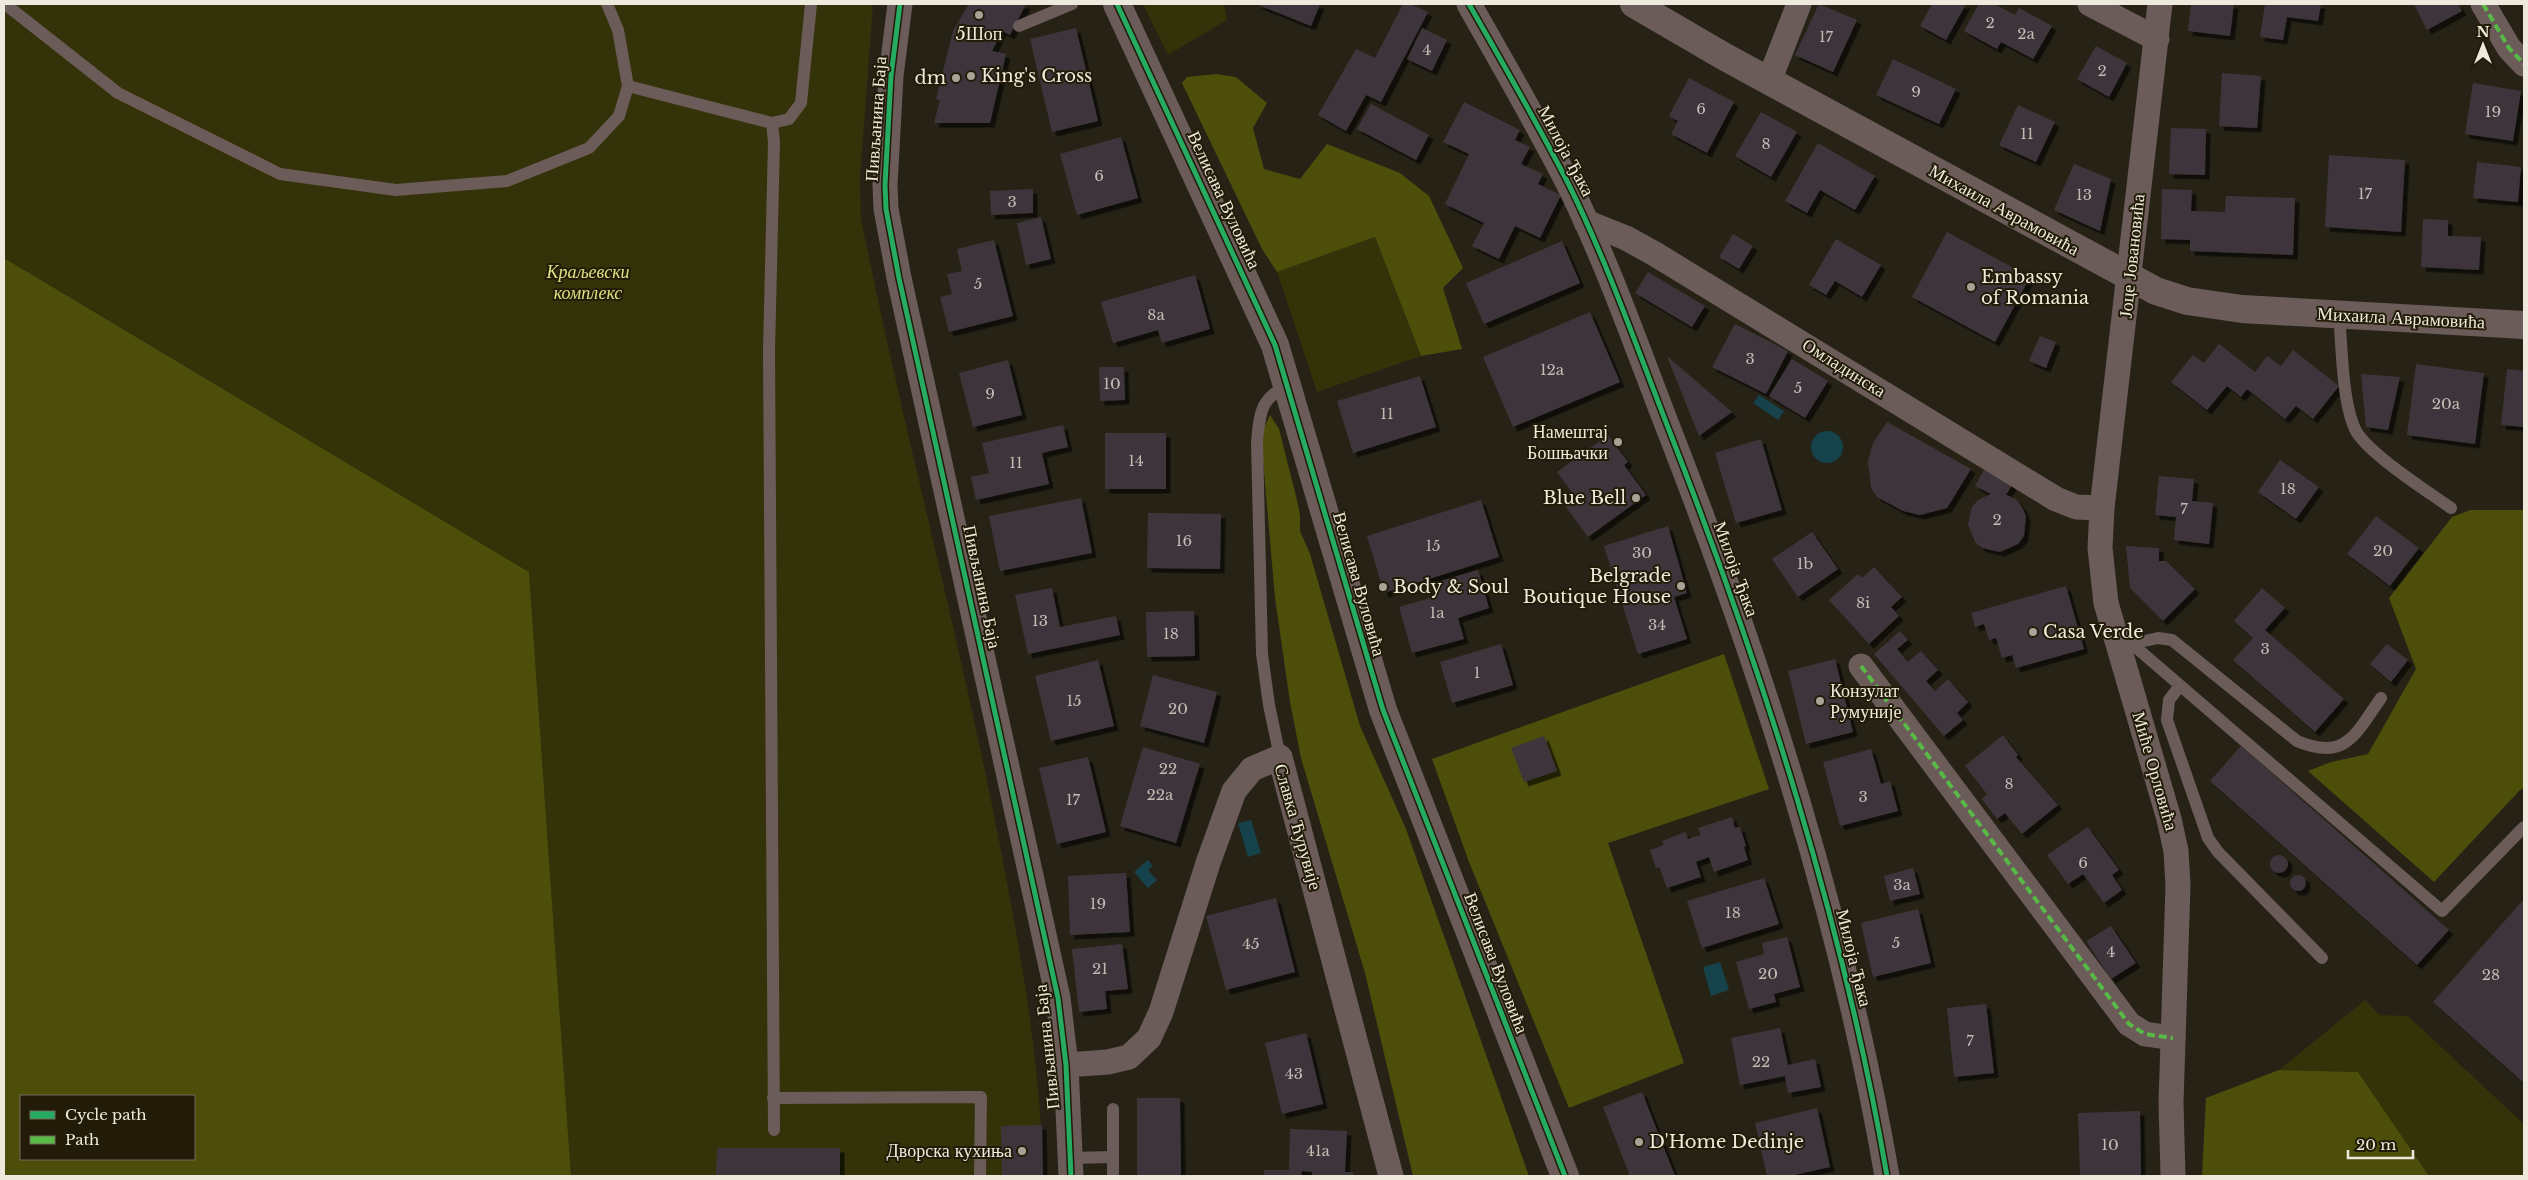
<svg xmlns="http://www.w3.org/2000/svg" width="2528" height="1180" font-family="'Libre Baskerville',serif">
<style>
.green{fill:#333208}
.forest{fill:#4e4e0b;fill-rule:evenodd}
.water{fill:#16434b}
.building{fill:#3e363a;filter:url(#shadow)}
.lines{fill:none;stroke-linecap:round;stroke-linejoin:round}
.service{stroke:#6b5c59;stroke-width:12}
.minor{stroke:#6b5c59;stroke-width:25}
.tertiary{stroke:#6b5c59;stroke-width:28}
.quiet{stroke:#58b947;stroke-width:4;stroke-dasharray:8 4;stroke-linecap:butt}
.cycleway-casing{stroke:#221b07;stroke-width:8}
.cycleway{stroke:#26ab63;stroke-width:5}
.poi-dot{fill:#a7a397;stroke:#221b07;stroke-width:2}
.labels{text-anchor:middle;stroke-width:4;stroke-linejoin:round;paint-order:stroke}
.number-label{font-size:15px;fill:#c1bcb4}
.poi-label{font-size:18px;fill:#ede9dc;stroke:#221b07;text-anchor:start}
.street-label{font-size:18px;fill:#ede9dc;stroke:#221b07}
.park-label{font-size:18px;font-style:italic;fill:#dde180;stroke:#221b07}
</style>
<defs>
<filter id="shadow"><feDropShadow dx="4.5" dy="4.5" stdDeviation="0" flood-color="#0009"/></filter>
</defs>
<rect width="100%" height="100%" fill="#262216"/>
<g class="green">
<path d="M4,4h869l-13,174 1,40c41,207 97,411 137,618 22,112 43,226 45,340h-472l-42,-604 -525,-314z"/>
<path d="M1143,4h81l3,16 -59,35z"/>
<path d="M1375,237l46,119 -104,36 -40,-120z"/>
<path d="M2365,1000l15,15 28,1 116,108v52h-95l-71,-104 -79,-2z"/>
</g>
<g class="forest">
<path d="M1216,74l20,3 31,26 -14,25 11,41 36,10 27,-35 73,29 29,23 34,72 -20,20 19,61 -41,7 -46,-119 -98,35 -15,-23 -80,-166 5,-6z"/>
<path d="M4,258l525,314 42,604h-567zM194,1096v63h-173v-63z"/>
<path d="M1270,415l9,14 17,67 4,19v16l10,23 50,172 46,103 123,347h-116l-48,-203 -64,-215 -11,-56 -15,-104 -13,-149 2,-21z"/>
<path d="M2470,510h54v278l-4,2 -86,92 -126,-111 23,-9 37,-8 48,-85 -27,-71 63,-81z"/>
<path d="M1724,654l45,135 -161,54 76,220 -115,45 -100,-246 -37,-103z"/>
<path d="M2279,1070l79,2 71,104h-227l4,-78z"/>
</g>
<g class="water">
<path d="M1759,395l25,16 -6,9 -25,-17z"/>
<circle cx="1827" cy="447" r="16"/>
<path d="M1251,820l10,33 -13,4 -10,-34z"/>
<path d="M1148,860l5,6 -5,4 9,10 -9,8 -14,-16z"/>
<path d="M1720,962l9,28 -18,6 -8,-29z"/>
</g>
<g class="building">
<path d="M969,4h57l-16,31 -8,-4 -10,20 14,3 -16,69h-56l6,-23 -4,-1 17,-68z"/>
<path d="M1256,4h64l-9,22z"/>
<path d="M1403,4h7l18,8 -47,90 -15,-7 -20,36 -28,-16 38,-66 19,9z"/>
<path d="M1819,4l38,16 -24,52 -38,-17z"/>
<path d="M1932,4h34l-20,36 -26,-14z"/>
<path d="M1979,4h15l21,11 4,-7 33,18 -19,33 -32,-17 -4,7 -33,-18z"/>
<path d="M2191,4h43l-4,32 -42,-5z"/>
<path d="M2265,4h56l-3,17 -31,-4 -4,23 -23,-3z"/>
<path d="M2414,4h44l4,7 -35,19z"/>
<path d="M1076,28l22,93 -46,11 -22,-93z"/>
<path d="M1422,28l25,12 -15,31 -25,-12z"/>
<path d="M2096,46l31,17 -18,34 -32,-18z"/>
<path d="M1893,59l63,30 -17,35 -63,-29z"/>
<path d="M2222,73l39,3 -4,52 -38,-2z"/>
<path d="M1689,78l45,24 -27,51 -36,-19 7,-13 -9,-5z"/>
<path d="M2473,83l48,8 -8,50 -48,-7z"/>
<path d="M1464,102l56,28 -5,10 15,7 -9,17 22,10 -5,10 23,11 -21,43 -25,-12 -16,33 -27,-13 12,-23 -39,-19 24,-50 -26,-12z"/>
<path d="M1371,104l58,31 -13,25 -59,-31z"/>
<path d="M2018,105l37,17 -19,40 -37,-17z"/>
<path d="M1761,112l36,20 -26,45 -36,-21z"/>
<path d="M2171,128l35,1 -1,46 -36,-1z"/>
<path d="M1121,137l17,61 -61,17 -17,-61z"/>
<path d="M1818,143l57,33 -20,34 -35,-20 -13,23 -22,-12z"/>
<path d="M2329,155l76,5 -4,72 -76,-5z"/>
<path d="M2477,162l44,5 -3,35 -45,-4z"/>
<path d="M2074,164l37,15 -11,52 -46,-21z"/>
<path d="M1033,189v24l-42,2 -1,-24z"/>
<path d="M2162,189l30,1 -1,21 34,1 1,-16 69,2 -2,57 -103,-4v-11l-29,-1z"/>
<path d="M1041,217l10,42 -25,6 -9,-42z"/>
<path d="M2423,219l25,1v16l33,1 -2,33 -58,-3z"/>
<path d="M1947,232l83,45 -35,65 -83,-45z"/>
<path d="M1733,234l20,12 -14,23 -20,-12z"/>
<path d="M1836,239l45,26 -19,32 -27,-16 -9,14 -17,-10z"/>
<path d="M994,240l19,76 -64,16 -9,-35 12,-3 -5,-20 15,-3 -5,-22z"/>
<path d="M1562,241l18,42 -96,41 -18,-41z"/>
<path d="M1648,272l57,34 -13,21 -57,-34z"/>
<path d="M1195,275l15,54 -48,14 -4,-13 -45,13 -12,-41z"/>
<path d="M1590,312l30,70 -107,45 -30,-70z"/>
<path d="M1735,324l53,27 -22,43 -54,-27z"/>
<path d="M2040,336l16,6 -10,26 -17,-7z"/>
<path d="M2219,344l36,28 12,-16 14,10 12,-16 46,36 -26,33 -17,-13 -11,13 -38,-30 -6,8 -14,-11 -20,24 -36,-28 22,-27 11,8z"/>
<path d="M1667,356l65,56 -33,24z"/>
<path d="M1792,359l36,22 -23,37 -36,-22z"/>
<path d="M1008,360l14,55 -49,12 -14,-54z"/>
<path d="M2416,364l68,9 -9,71 -68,-9z"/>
<path d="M1099,367h25l1,33 -25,1z"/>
<path d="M2507,369l17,2v56l-23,-2z"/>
<path d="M2361,374l39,3 -12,53 -22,-3z"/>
<path d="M1420,376l16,51 -83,26 -16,-52z"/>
<path d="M1887,422l84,47 -24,39 -27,7 -17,-4 -26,-14 -6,-9 -3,-27 5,-18z"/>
<path d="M1063,425l5,22 -26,6 7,31 -73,16 -5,-23 18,-4 -7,-30z"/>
<rect x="1105" y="433" width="61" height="56"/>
<path d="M1608,435l20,27 -4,3 22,30 -58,42 -22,-30 11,-8 -20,-27z"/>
<path d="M1761,439l21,71 -46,13 -21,-70z"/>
<path d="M2280,460l39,27 -23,32 -38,-27z"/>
<path d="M1986,466l28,16 -8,13 10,4 6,8 4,9 -2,20 -6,8 -18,8 -18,-4 -7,-6 -7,-17 4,-18 6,-7 13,-6 -16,-8z"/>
<path d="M2159,476l35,3 -2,22 21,2 -4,41 -35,-4 2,-23 -21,-2z"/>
<path d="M1081,498l11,55 -92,18 -11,-55z"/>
<path d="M1481,500l18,57 -115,36 -17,-57z"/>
<path d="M1148,513l73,1 -1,55 -73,-1z"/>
<path d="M2376,516l43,32 -29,38 -43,-32z"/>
<path d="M1668,526l19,67 -13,4 13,42 -49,15 -34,-108z"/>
<path d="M1812,532l26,37 -40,28 -26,-38z"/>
<path d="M2126,546l33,2v13h7l29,28 -32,32 -33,-33z"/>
<path d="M1874,567l28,30 -11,10 8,9 -30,28 -40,-44 29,-26 4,4z"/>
<path d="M1478,570l11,38 -31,10 6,21 -52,14 -13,-46 38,-11 -3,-13z"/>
<path d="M2066,586l18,63 -68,19 -4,-13 -10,3 -6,-20 -7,2 -5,-16 -9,3 -4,-14z"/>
<path d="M1052,588l8,39 56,-11 4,19 -92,19 -13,-59z"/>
<path d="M2262,588l23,20 -20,22 79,69 -29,33 -82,-72 20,-22 -19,-17z"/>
<path d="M1194,611l1,45 -48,1 -1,-45z"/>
<path d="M1900,631l8,9 -11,9 11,13 13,-11 17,19 -12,11 9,10 13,-12 20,23 -11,11 6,7 -19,16 -70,-82z"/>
<path d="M1501,644l12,41 -61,18 -12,-41z"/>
<path d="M2387,644l21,16 -17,22 -21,-18z"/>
<path d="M1835,659l18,73 -47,12 -18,-73z"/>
<path d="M1098,660l16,66 -63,15 -16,-65z"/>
<path d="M1153,675l64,17 -13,51 -64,-17z"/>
<path d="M2003,735l15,20 -2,2 42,48 -36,29 -17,-21 -8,6 -15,-20 5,-5 -22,-28z"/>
<path d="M1544,736l13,35 -33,11 -13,-34z"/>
<path d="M2241,746l208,184 -32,35 -207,-184z"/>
<path d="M1143,747l57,17 -24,79 -56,-17z"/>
<path d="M1871,749l10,35 9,-3 8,30 -58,15 -17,-64z"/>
<path d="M1088,757l18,75 -49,12 -18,-76z"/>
<path d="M1732,817l3,11 5,-1 6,19 -2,1 4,13 -34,12 -5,-15 -13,5 5,15 -34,11 -8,-21 -3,1 -6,-18 14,-5 -2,-4 23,-9 3,7 13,-4 -3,-7z"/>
<path d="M2088,827l31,43 -7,5 10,15 -18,13 -21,-29 -15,10 -21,-29z"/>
<circle cx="2279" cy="864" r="9"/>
<path d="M1913,868l7,26 -30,7 -6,-25z"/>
<path d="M1126,873l4,59 -60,3 -2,-59z"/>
<circle cx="2298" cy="883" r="8"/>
<path d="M1764,878l15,46 -77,24 -15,-47z"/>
<path d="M1276,898l19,74 -69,18 -20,-74z"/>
<path d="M2524,899v184l-91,-81z"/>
<path d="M1918,909l13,54 -58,14 -12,-54z"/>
<path d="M2111,926l25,37 -25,16 -25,-38z"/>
<path d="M1787,937l13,50 -26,7 2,8 -27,7 -13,-47 28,-8 -2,-11z"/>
<path d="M1122,944l6,45 -23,2 2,18 -28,3 -7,-63z"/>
<path d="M1986,1004l8,69 -40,4 -7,-69z"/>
<path d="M1780,1028l8,37 27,-6 6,28 -33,6 -3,-17 -45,9 -9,-47z"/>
<path d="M1306,1033l17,71 -41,10 -17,-71z"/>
<path d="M1642,1092l33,84h-45l-27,-69z"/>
<path d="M1137,1098h43l1,78h-44z"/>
<path d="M1817,1108l13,59 -40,9h-23l-12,-53z"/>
<path d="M2140,1111l1,65h-61l-2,-63z"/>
<path d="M1042,1125l1,51h-41l-1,-50z"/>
<path d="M1290,1129l57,2 -2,41h8v4h-41v-4l-10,-1 -1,5h-37v-6h25z"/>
<path d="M717,1148h123v28h-124z"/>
</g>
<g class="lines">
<g class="service">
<path d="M5,4l113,89 162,81 116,16 111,-9 82,-33 30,-32 9,-30 144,37"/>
<path d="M607,4l11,26 10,56"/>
<path d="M1019,26l53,-22"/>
<path d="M2339,314c3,32 3,90 17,117 13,23 71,60 95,77"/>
<path d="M2132,644l310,267 82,-84"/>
<path d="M2126,645l32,-7 14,2 125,101c49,21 59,-8 84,-43"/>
<path d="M2179,687l-10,13 -2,20 41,118 10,14 104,106"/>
<path d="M1280,757l-11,-52 -7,-51 -5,-212c3,-30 3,-43 31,-57"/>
<path d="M773,1098l208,-1 -1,79"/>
<path d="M1113,1109v67"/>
<path d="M774,1130l-5,-779 5,-209 -2,-19 17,-4 12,-16 10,-99"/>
<path d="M1070,1158l43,-1"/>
</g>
<g class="minor">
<path d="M900,4l-9,72 -6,109 1,24 13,69 159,720 8,67 5,111"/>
<path d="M1469,4c34,60 69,120 100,181 39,79 68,163 100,245 94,241 174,491 218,746"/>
<path d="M2090,4l67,35"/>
<path d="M2160,4l-58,504 -2,40 6,55 63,216 7,32 2,34 -7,218 2,73"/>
<path d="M2483,4l26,44 15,16"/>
<path d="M1769,81l30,-77"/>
<path d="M1586,222l40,16 29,16 401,245 20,8 26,1"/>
<path d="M1861,666l268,358 16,10 28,4"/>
<path d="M1066,1065l42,-3 21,-5 20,-19 12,-26 47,-149 26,-72 18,-22 28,-12 111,419"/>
</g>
<g class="tertiary">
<path d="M1117,4l158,341 108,365 182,466"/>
<path d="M1634,4l91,53 431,234 31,10 55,8 282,16"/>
</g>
<g class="quiet">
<path d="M2483,4l26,44 15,16"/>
<path d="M1861,666l268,358 16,10 28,4"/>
</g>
<g class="cycleway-casing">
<g id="cycleway">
<path d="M900,4l-9,72 -6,109 1,24 13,69 159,720 8,67 5,111"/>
<path d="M1117,4l158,341 108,365 182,466"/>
<path d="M1469,4c34,60 69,120 100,181 39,79 68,163 100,245 94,241 174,491 218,746"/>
</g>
</g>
<use href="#cycleway" class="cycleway"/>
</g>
<g class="poi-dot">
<circle cx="979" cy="15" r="5"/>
<circle cx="971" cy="76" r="5"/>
<circle cx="956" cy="78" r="5"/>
<circle cx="1971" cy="287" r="5"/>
<circle cx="1618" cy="442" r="5"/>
<circle cx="1636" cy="498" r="5"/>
<circle cx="1681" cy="586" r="5"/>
<circle cx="1383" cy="587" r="5"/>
<circle cx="2033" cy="632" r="5"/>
<circle cx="1820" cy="701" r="5"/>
<circle cx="1639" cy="1142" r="5"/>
<circle cx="1022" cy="1151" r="5"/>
</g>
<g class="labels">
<g class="number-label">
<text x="1990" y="28">2</text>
<text x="2026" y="39">2a</text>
<text x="1826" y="42">17</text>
<text x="1427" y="55">4</text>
<text x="2102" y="76">2</text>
<text x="1916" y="97">9</text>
<text x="1701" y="114">6</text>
<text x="2493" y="117">19</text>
<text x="2027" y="139">11</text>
<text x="1766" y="149">8</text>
<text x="1099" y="181">6</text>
<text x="2365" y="199">17</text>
<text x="2084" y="200">13</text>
<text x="1012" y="207">3</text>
<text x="978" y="289">5</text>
<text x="1156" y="320">8a</text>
<text x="1750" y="364">3</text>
<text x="1552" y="375">12a</text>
<text x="1112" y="389">10</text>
<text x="1798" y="393">5</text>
<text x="990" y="399">9</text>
<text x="2446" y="409">20a</text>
<text x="1387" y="419">11</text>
<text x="1136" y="466">14</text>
<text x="1016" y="468">11</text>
<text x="2288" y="494">18</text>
<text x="2184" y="514">7</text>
<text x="1997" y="525">2</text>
<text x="1184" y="546">16</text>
<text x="1433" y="551">15</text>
<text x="2383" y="556">20</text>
<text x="1642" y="558">30</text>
<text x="1805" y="569">1b</text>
<text x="1863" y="608">8i</text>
<text x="1437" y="618">1a</text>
<text x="1040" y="626">13</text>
<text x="1657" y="630">34</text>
<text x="1171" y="639">18</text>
<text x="2265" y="654">3</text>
<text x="1477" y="678">1</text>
<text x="1074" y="706">15</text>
<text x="1178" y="714">20</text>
<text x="1168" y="774">22</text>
<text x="2009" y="789">8</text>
<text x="1160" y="800">22a</text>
<text x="1863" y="802">3</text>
<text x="1073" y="805">17</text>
<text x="2083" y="868">6</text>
<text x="1902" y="890">3a</text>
<text x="1098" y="909">19</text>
<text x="1733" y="918">18</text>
<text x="1896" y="948">5</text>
<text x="1251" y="949">45</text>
<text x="2111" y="957">4</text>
<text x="1100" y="974">21</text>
<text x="1768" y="979">20</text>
<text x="2491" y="980">28</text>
<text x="1970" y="1046">7</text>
<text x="1761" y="1067">22</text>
<text x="1294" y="1079">43</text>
<text x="2110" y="1150">10</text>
<text x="1318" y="1156">41a</text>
</g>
<g class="poi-label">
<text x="979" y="40" text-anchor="middle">5Шоп</text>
<text x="981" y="82">King's Cross</text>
<text x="946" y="84" text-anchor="end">dm</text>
<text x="1981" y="283">Embassy<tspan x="1981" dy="21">of Romania</tspan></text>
<text x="1608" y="438" text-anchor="end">Намештај<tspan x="1608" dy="21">Бошњачки</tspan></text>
<text x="1626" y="504" text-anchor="end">Blue Bell</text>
<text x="1671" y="582" text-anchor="end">Belgrade<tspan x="1671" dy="21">Boutique House</tspan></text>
<text x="1393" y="593">Body &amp; Soul</text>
<text x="2043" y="638">Casa Verde</text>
<text x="1830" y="697">Конзулат<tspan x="1830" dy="21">Румуније</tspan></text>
<text x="1649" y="1148">D'Home Dedinje</text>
<text x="1012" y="1157" text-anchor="end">Дворска кухиња</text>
</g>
<g class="street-label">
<text transform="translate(876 119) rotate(-86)" y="6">Пивљанина Баја</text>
<text transform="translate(1566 151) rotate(62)" y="6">Милоја Ђака</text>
<text transform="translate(1224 200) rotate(65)" y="6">Велисава Вуловића</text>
<text transform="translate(2004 210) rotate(29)" y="6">Михаила Аврамовића</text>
<text transform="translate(2132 256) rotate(-84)" y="6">Јоце Јовановића</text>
<text transform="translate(2401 318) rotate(3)" y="6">Михаила Аврамовића</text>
<text transform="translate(1844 368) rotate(32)" y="6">Омладинска</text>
<text transform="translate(1736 569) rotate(70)" y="6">Милоја Ђака</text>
<text transform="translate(1359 584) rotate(74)" y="6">Велисава Вуловића</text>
<text transform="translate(982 587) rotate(78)" y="6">Пивљанина Баја</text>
<text transform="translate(2155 771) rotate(74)" y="6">Миће Орловића</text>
<text transform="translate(1298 827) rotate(74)" y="6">Славка Ћурувије</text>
<text transform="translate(1854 958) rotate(76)" y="6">Милоја Ђака</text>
<text transform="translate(1496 963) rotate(69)" y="6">Велисава Вуловића</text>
<text transform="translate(1047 1047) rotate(-96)" y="6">Пивљанина Баја</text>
</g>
<g class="park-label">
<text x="588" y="278">Краљевски<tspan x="588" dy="21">комплекс</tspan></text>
</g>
</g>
<rect width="2528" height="1180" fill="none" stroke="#ede9dc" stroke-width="10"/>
<rect x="20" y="1095" width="175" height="65" fill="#221b07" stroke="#736d5c"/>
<rect x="30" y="1111" width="25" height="8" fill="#26ab63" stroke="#736d5c"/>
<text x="65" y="1120" font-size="15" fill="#ede9dc">Cycle path</text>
<rect x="30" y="1136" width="25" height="8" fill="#58b947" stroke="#736d5c"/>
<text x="65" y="1145" font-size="15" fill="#ede9dc">Path</text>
<g transform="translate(2483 45)" stroke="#221b07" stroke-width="4" paint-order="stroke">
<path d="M0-4L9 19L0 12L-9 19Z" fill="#ede9dc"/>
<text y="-8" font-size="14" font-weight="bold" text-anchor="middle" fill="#ede9dc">N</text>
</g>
<path d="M2348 1150v8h65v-8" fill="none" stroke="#ede9dc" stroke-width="2.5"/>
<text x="2356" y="1150" font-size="15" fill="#ede9dc" stroke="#221b07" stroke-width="4" paint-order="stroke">20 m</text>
</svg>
